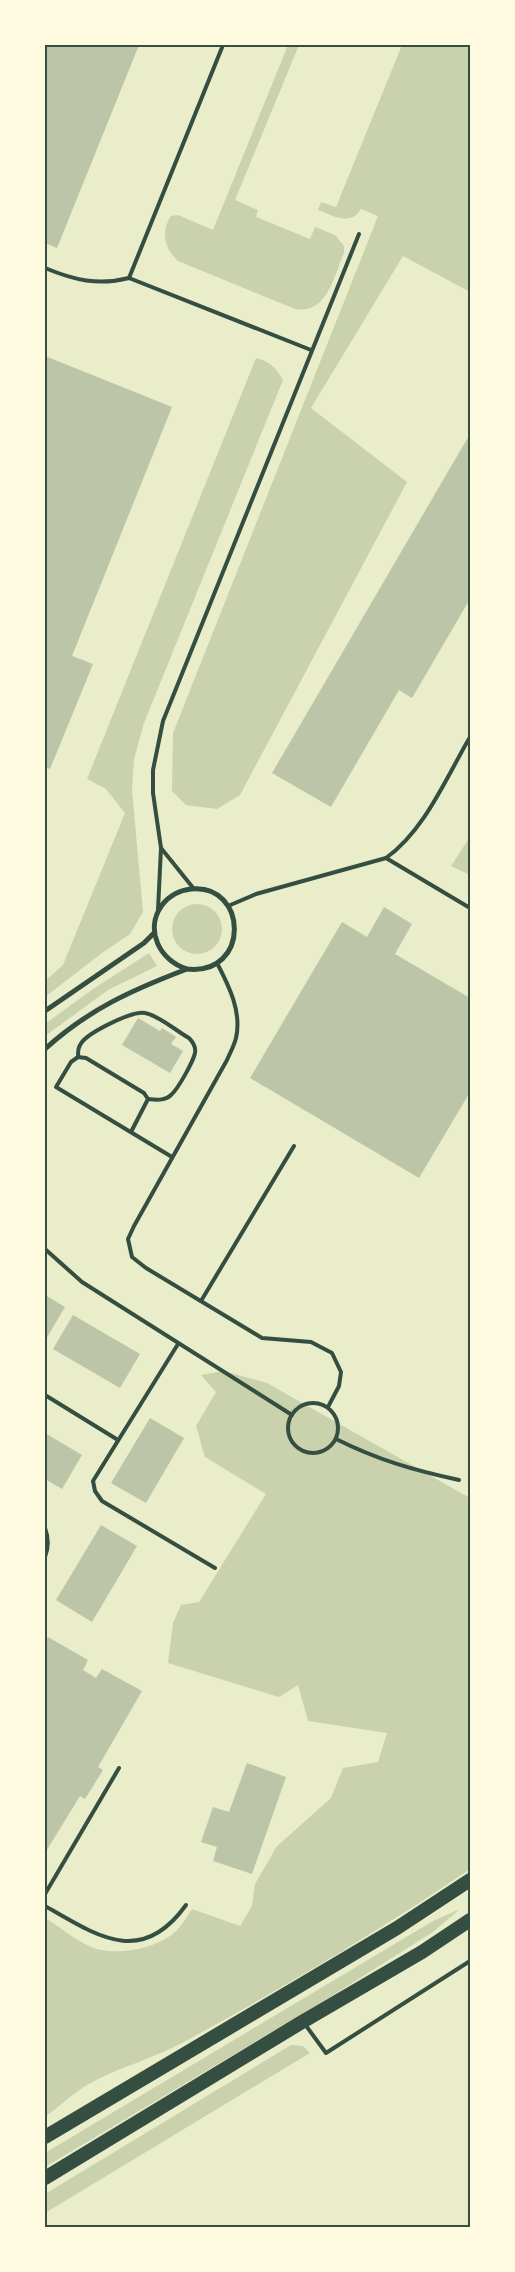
<svg xmlns="http://www.w3.org/2000/svg" width="515" height="2272" font-family="Karla,sans-serif">
<style>
.green{fill:#cad2ad}
.building{fill:#bcc5a7}
.lines{fill:none;stroke-linecap:round;stroke-linejoin:round}
.service{stroke:#344e41;stroke-width:4}
.minor{stroke:#344e41;stroke-width:5}
.trunk{stroke:#344e41;stroke-width:14}
.neatline{fill:none;stroke:#344e41;stroke-width:2}
</style>
<rect width="100%" height="100%" fill="#e9edc9"/>
<g class="green">
<path d="M288,45h11l-64,155 23,10 -2,7 54,22 5,-12 20,8 9,11v7c-10,23 -17,62 -49,56l-117,-48c-13,-12 -18,-29 -7,-45l7,-1 35,15z"/>
<path d="M402,45h68v247l-67,-36 -92,152 96,74 -167,313 -23,14 -31,-4 -14,-14 1,-58 205,-517 -17,-7c-11,18 -29,6 -43,1l3,-8 15,5z"/>
<path d="M256,358c14,4 20,9 27,22l-139,343 -10,36 -2,31 11,122 -13,22 -28,19 -57,44v-16l18,-16 62,-152 -19,-24 -19,-10z"/>
<path d="M470,837v38l-19,-9z"/>
<circle cx="197" cy="929" r="25"/>
<path d="M149,953l8,13 -49,24 -63,46v-12l48,-35z"/>
<path d="M224,1371l43,12 203,115v371c-92,63 -188,119 -286,173 -31,17 -66,25 -97,43 -15,9 -28,22 -42,32v-199c15,9 30,22 46,29 23,9 59,3 79,-11 9,-6 16,-17 22,-27l48,17 12,-20 3,-22 22,-38 54,-48 12,-30 35,-6 9,-29 -79,-12 -10,-36 -19,12 -111,-34 5,-40 8,-18 18,-3 67,-108 -61,-37c-4,-10 -5,-21 -9,-31l20,-34 -15,-17z"/>
<path d="M460,1909l-27,23 -103,65 -285,170v-14l388,-232z"/>
<path d="M291,2045l12,1 7,7 -265,160v-19z"/>
</g>
<g class="building">
<path d="M45,45h94l-82,203 -12,-5z"/>
<path d="M45,356l127,51 -100,249 21,8 -43,105 -5,-2z"/>
<path d="M470,434v165l-58,99 -13,-8 -68,117 -59,-34z"/>
<path d="M384,907l28,17 -17,30 75,44v94l-51,86 -169,-100 92,-156 25,15z"/>
<path d="M138,1018l22,13 2,-3 14,9 -5,7 12,7 -13,22 -48,-28z"/>
<path d="M45,1295l20,12 -20,34z"/>
<path d="M73,1315l67,39 -20,34 -67,-39z"/>
<path d="M150,1418l34,20 -38,65 -35,-20z"/>
<path d="M45,1433l37,22 -20,34 -17,-10z"/>
<path d="M101,1525l36,21 -45,76 -36,-22z"/>
<path d="M48,1637l40,23 -5,10 13,8 6,-9 40,22 -44,76 5,3 -18,29 -5,-3 -35,57v-210z"/>
<path d="M247,1763l39,14 -34,97 -39,-13 4,-14 -16,-5 12,-35 16,5z"/>
</g>
<g class="lines">
<g class="service">
<path d="M45,268c29,12 53,18 84,10l182,72"/>
<path d="M129,278l94,-233"/>
<path d="M161,848l33,41"/>
<path d="M386,858l84,50"/>
<path d="M228,906l28,-12 130,-36c39,-28 60,-80 84,-121"/>
<path d="M158,910l3,-62 -8,-55v-23l10,-49 196,-487"/>
<path d="M217,963c12,23 25,49 19,75 -2,8 -6,15 -9,22l-93,166 -6,13 4,18 14,11 116,70 49,4 21,11 9,19 -2,14 -11,21"/>
<path d="M78,1057c0,-6 0,-10 4,-15 8,-10 51,-32 63,-29 15,3 31,18 44,25 4,4 7,9 6,15 -2,9 -17,36 -24,42 -6,6 -15,5 -23,4"/>
<path d="M131,1132l17,-33 -4,-6 -58,-35 -8,-1 -7,5 -15,25 116,70"/>
<path d="M45,1249l37,33 210,133"/>
<path d="M201,1301l93,-155"/>
<path d="M178,1344l-85,137 2,10 7,10 113,67"/>
<path d="M45,1395l73,45"/>
<circle cx="313" cy="1428" r="25"/>
<path d="M336,1439c42,21 77,31 123,41"/>
<path d="M45,1528c4,11 4,19 0,29"/>
<path d="M45,1894l74,-126"/>
<path d="M45,1906c51,29 96,62 141,-1"/>
<path d="M304,2023l22,30 144,-92"/>
</g>
<g class="minor">
<path d="M45,1011l99,-68 10,-10"/>
<path d="M45,1049c44,-40 87,-59 142,-80 64,7 61,-86 4,-80 -11,1 -22,7 -29,16 -18,25 -2,56 25,64"/>
</g>
<g class="trunk">
<path d="M45,2137l352,-209 73,-48"/>
<path d="M45,2178l257,-156 120,-70 48,-32"/>
</g>
</g>
<rect width="515" height="2272" fill="none" stroke="#fefae0" stroke-width="92"/>
<rect x="46" y="46" width="423" height="2180" class="neatline"/>
</svg>
